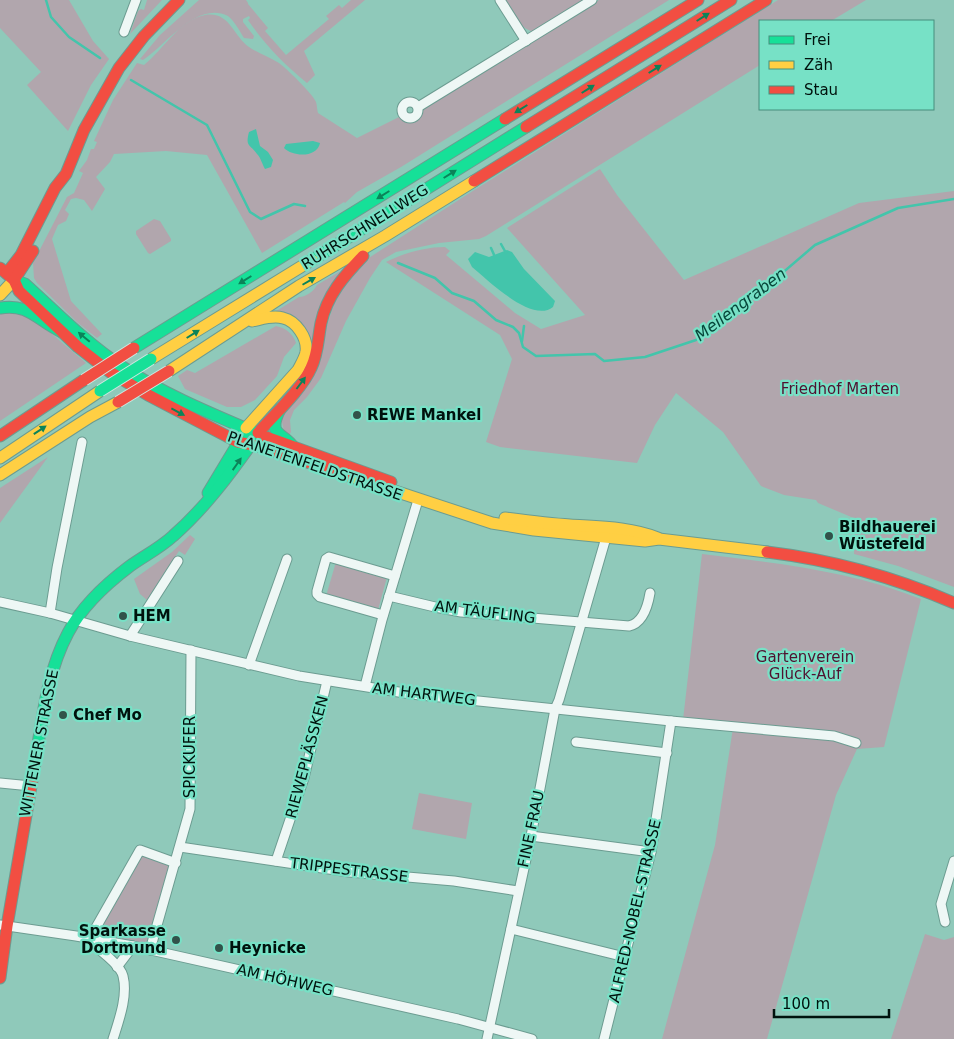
<svg xmlns="http://www.w3.org/2000/svg" width="954" height="1039" font-family="'DejaVu Sans',sans-serif">
<style>
.green{fill:#b1a6ad}
.water{fill:#43c5ab}
.lines{fill:none;stroke-linecap:round;stroke-linejoin:round}
.stream{stroke:#43c5ab;stroke-width:2.5}
.street-casing{stroke:#6c9c91;stroke-width:11}
.fast-casing{stroke:#6c9c91;stroke-width:13}
.slow-casing{stroke:#6c9c91;stroke-width:13}
.jam-casing{stroke:#6c9c91;stroke-width:13}
.street{stroke:#eef7f5;stroke-width:9}
.fast{stroke:#16e098;stroke-width:11}
.slow{stroke:#ffcf43;stroke-width:11}
.jam{stroke:#f24e42;stroke-width:11}
.fast-bridge-casing{stroke:#cde7e0;stroke-width:13;stroke-linecap:butt}
.jam-bridge-casing{stroke:#cde7e0;stroke-width:13;stroke-linecap:butt}
.fast-bridge{stroke:#16e098;stroke-width:11}
.jam-bridge{stroke:#f24e42;stroke-width:11}
.oneway{fill:#0c8359}
.poi-dot{fill:#32524a;stroke:#77e1c6;stroke-width:2}
.labels{text-anchor:middle;stroke-width:4.5;stroke-linejoin:round;paint-order:stroke}
.street-label{font-size:15px;fill:#00120d;stroke:#77e1c6}
.park-label{font-size:15px;fill:#501130;stroke:#77e1c6}
.poi-label{font-size:15px;font-weight:bold;fill:#00120d;stroke:#77e1c6;text-anchor:start}
.water-label{font-size:16px;font-style:italic;fill:#06473a;stroke:#77e1c6}
</style>
<rect width="100%" height="100%" fill="#8fc9ba"/>
<g class="green">
<path d="M0,0h69l24,41 16,18 -18,26 -23,46 -41,-46 14,-13 -41,-44z"/>
<path d="M147,0h15l-32,34 8,-23 3,-2 3,1z"/>
<path d="M199,0h47l2,3v1l20,24 -3,3 21,24 43,-36 -3,-3 13,-11 3,3 9,-8h14l-61,51 11,24 -8,8c-24,-20 -41,-37 -59,-63l2,-2 -1,-2 -6,3v3l11,14 -1,3 -9,-1c-5,-8 -9,-16 -16,-22 -31,-16 -63,30 -85,44l-3,-1 20,-24z"/>
<path d="M505,0h82l-51,31c-15,2 -23,-20 -31,-31z"/>
<path d="M599,0h70l-268,167 -44,25 -12,11 -1,-1 -82,51 -55,-98 -41,-4 -52,3 -4,8 -14,15 9,12 -13,22 -8,-11 -8,-2 -5,1 -6,11 4,4 -3,7 -8,4 -6,14 19,62 31,33 -5,4 -19,-15 -41,-40 -3,-5 -1,-15 34,-66 7,-4 9,-20 -4,-2 8,-11 4,-11h3l3,-7 -3,-1 19,-41 24,-37 7,2c20,-16 35,-45 61,-50 25,-4 28,21 44,32 9,6 20,10 30,16 7,5 34,31 37,39 1,3 1,8 2,11l39,25 44,-22 6,5c10,-1 12,-8 20,-14 5,-4 11,-7 17,-11z"/>
<path d="M778,0h88l-35,21h-71v44l-274,171 -7,3 -40,4 -43,9 -14,8 -12,18 -24,43 -25,57 -14,19 -13,13 -4,10 1,12 -2,3 -5,-4 -4,-18 43,-75 14,-44 27,-33 104,-67z"/>
<path d="M600,169l17,26 67,85 175,-77 95,-12v396l-56,-21 -44,-12 2,-35 -38,-16 -2,-3 -32,-5 -23,-9 -38,-54 -47,-39 -21,32 -18,38 -137,-16 -14,-5 26,-83 -12,-24 -114,-73c18,-9 39,-15 59,-15l5,4 -4,4 69,58 26,16 44,-14 -78,-87z"/>
<path d="M154,219l6,2 11,18v2l-21,13 -2,-1 -12,-19v-3z"/>
<path d="M344,269l-34,77 -37,-33 26,-16c7,0 15,-6 18,-12z"/>
<path d="M0,311l25,5 15,8 46,39 -86,58z"/>
<path d="M276,326c9,2 17,7 20,17l-12,14 -7,19 -22,24 -14,7h-14l-42,-18 -7,-13 9,-6 8,3z"/>
<path d="M48,457l-48,66v-35z"/>
<path d="M190,535l5,4 -10,16 -6,-4 -32,49 -7,-6 -6,-15 38,-27z"/>
<path d="M702,554c75,9 149,17 219,45l-37,148 -27,2 -21,46 -69,244h-105l53,-194 18,-117 -50,-8z"/>
<path d="M336,562l51,15 -9,33 -52,-14z"/>
<path d="M419,793l53,10 -6,36 -54,-10z"/>
<path d="M140,850l36,13 -26,87 -60,-12z"/>
<path d="M925,934l19,6 10,-3v102h-63z"/>
</g>
<g class="water">
<path d="M256,129l4,17 8,6 5,8 -2,7 -6,2c-3,-5 -4,-11 -8,-15 -7,-10 -12,-7 -8,-22z"/>
<path d="M313,141l7,2c-3,15 -27,14 -36,5l2,-4z"/>
<path d="M507,250l5,2 12,17 31,32 -2,6c-21,17 -65,-27 -81,-40l-4,-8 7,-7 14,5z"/>
</g>
<g class="lines">
<g class="stream">
<path d="M46,0l5,17 18,20 31,21"/>
<path d="M131,80l76,45 43,87 11,7 33,-15 11,2"/>
<path d="M501,244l5,9"/>
<path d="M491,248l4,9"/>
<path d="M398,263l37,15 17,15 22,8 22,19 17,7 6,6 4,14 13,9 59,-2 9,7 41,-4 51,-17 63,-47 56,-48 83,-37 56,-9"/>
<path d="M522,341l2,-15"/>
</g>
<g class="street-casing">
<g id="street">
<path d="M500,0l26,41"/>
<path d="M124,32l12,-32"/>
<circle cx="410" cy="110" r="8"/>
<path d="M418,107l174,-107"/>
<path d="M389,596l46,11 26,5 168,14c14,-3 19,-21 21,-33"/>
<path d="M0,602l50,11 80,23 169,40 112,18 260,27 163,15 22,7"/>
<path d="M50,613l7,-45 25,-126"/>
<path d="M383,615l-63,-18 -3,-3v-3l9,-32 3,-2 66,19"/>
<path d="M130,636l48,-75"/>
<path d="M249,665l38,-106"/>
<path d="M365,686l17,-66 36,-120"/>
<path d="M576,742l91,11"/>
<path d="M0,783l31,3"/>
<path d="M531,836l120,16"/>
<path d="M180,847l169,25 105,9 64,10"/>
<path d="M276,861l28,-83 23,-97"/>
<path d="M945,922l-4,-18 13,-43"/>
<path d="M0,925l76,11 57,10 325,73 74,20"/>
<path d="M511,929l114,28"/>
<path d="M84,938c10,8 36,25 39,38 5,20 -4,44 -10,63"/>
<path d="M90,938l50,-88 36,13"/>
<path d="M150,950l40,-141 1,-159"/>
<path d="M117,967l16,-21"/>
<path d="M487,1039l44,-203 24,-127 4,-9 48,-166"/>
<path d="M604,1039l47,-187 20,-131"/>
</g>
</g>
<g class="fast-casing">
<g id="fast">
<path d="M312,260l214,-133"/>
<path d="M14,280l11,4c31,28 61,59 96,82 45,30 96,50 145,71"/>
<path d="M0,308c29,-5 38,13 62,24"/>
<path d="M134,348l371,-229"/>
<path d="M280,409c-14,28 4,23 14,39"/>
<path d="M208,493l35,-58"/>
<path d="M34,769c8,-46 12,-95 34,-136 14,-27 38,-49 62,-67 14,-10 30,-18 43,-30 32,-28 57,-62 81,-96"/>
</g>
</g>
<g class="slow-casing">
<g id="slow">
<path d="M0,295l14,-15"/>
<path d="M151,359l161,-99"/>
<path d="M169,371l130,-85 86,-50 89,-55"/>
<path d="M246,428l52,-58c3,-6 7,-12 8,-18 2,-14 -10,-31 -23,-34 -10,-3 -21,1 -31,3"/>
<path d="M0,458l100,-67"/>
<path d="M0,475l90,-58 28,-15"/>
<path d="M346,475l146,48 42,7 111,11 14,-2 108,13"/>
<path d="M505,518c22,3 44,6 65,7 30,2 60,2 88,13"/>
</g>
</g>
<g class="jam-casing">
<g id="jam">
<path d="M505,119l193,-119"/>
<path d="M526,127l205,-127"/>
<path d="M474,181l292,-181"/>
<path d="M0,268l14,12 5,11 59,56 32,25 38,23 90,47 28,6 80,27"/>
<path d="M7,273l14,-18 34,-67 11,-14 18,-44 35,-62 25,-32 35,-36"/>
<path d="M14,280l19,-29"/>
<path d="M258,433c16,-18 44,-44 53,-65 7,-14 7,-30 10,-45 6,-28 23,-47 42,-67"/>
<path d="M0,436l84,-56"/>
<path d="M266,437l125,45"/>
<path d="M767,552c66,8 127,25 187,51"/>
<path d="M0,978l7,-52 27,-157"/>
</g>
</g>
<use href="#street" class="street"/>
<use href="#fast" class="fast"/>
<use href="#slow" class="slow"/>
<use href="#jam" class="jam"/>
<g class="fast-bridge-casing">
<path id="fast-bridge" d="M100,391l51,-32"/>
</g>
<g class="jam-bridge-casing">
<g id="jam-bridge">
<path d="M84,380l50,-32"/>
<path d="M118,402l51,-31"/>
</g>
</g>
<use href="#fast-bridge" class="fast-bridge"/>
<use href="#jam-bridge" class="jam-bridge"/>
</g>
<defs><path id="oneway-solid" d="M-6-.8H1V-3.2L6.5 0L1 3.2V.8H-6Z" transform="scale(1.25)"/></defs>
<g class="oneway">
<use href="#oneway-solid" transform="translate(703 17) rotate(-32)"/>
<use href="#oneway-solid" transform="translate(655 69) rotate(-32)"/>
<use href="#oneway-solid" transform="translate(588 89) rotate(-32)"/>
<use href="#oneway-solid" transform="translate(521 109) rotate(148)"/>
<use href="#oneway-solid" transform="translate(450 174) rotate(-32)"/>
<use href="#oneway-solid" transform="translate(383 195) rotate(148)"/>
<use href="#oneway-solid" transform="translate(245 280) rotate(148)"/>
<use href="#oneway-solid" transform="translate(309 281) rotate(-30)"/>
<use href="#oneway-solid" transform="translate(193 334) rotate(-32)"/>
<use href="#oneway-solid" transform="translate(84 337) rotate(-140)"/>
<use href="#oneway-solid" transform="translate(301 383) rotate(-53)"/>
<use href="#oneway-solid" transform="translate(178 412) rotate(28)"/>
<use href="#oneway-solid" transform="translate(40 430) rotate(-34)"/>
<use href="#oneway-solid" transform="translate(237 464) rotate(-55)"/>
</g>
<g class="poi-dot">
<circle cx="357" cy="415" r="5"/>
<circle cx="829" cy="536" r="5"/>
<circle cx="123" cy="616" r="5"/>
<circle cx="63" cy="715" r="5"/>
<circle cx="176" cy="940" r="5"/>
<circle cx="219" cy="948" r="5"/>
</g>
<g class="labels">
<g class="street-label">
<text transform="translate(365 227) rotate(-32)" y="5">RUHRSCHNELLWEG</text>
<text transform="translate(315 466) rotate(19)" y="5">PLANETENFELDSTRASSE</text>
<text transform="translate(485 612) rotate(7)" y="5">AM TÄUFLING</text>
<text transform="translate(424 694) rotate(7)" y="5">AM HARTWEG</text>
<text transform="translate(39 743) rotate(-79)" y="5">WITTENER STRASSE</text>
<text transform="translate(190 757) rotate(-90)" y="5">SPICKUFER</text>
<text transform="translate(307 757) rotate(-75)" y="5">RIEWEPLÄSSKEN</text>
<text transform="translate(531 829) rotate(-78)" y="5">FINE FRAU</text>
<text transform="translate(349 870) rotate(7)" y="5">TRIPPESTRASSE</text>
<text transform="translate(635 911) rotate(-77)" y="5">ALFRED-NOBEL-STRASSE</text>
<text transform="translate(285 980) rotate(13)" y="5">AM HÖHWEG</text>
</g>
<g class="park-label">
<text x="840" y="394">Friedhof Marten</text>
<text x="805" y="662">Gartenverein<tspan x="805" dy="17">Glück-Auf</tspan></text>
</g>
<g class="poi-label">
<text x="367" y="420">REWE Mankel</text>
<text x="839" y="532">Bildhauerei<tspan x="839" dy="17">Wüstefeld</tspan></text>
<text x="133" y="621">HEM</text>
<text x="73" y="720">Chef Mo</text>
<text x="166" y="936" text-anchor="end">Sparkasse<tspan x="166" dy="17">Dortmund</tspan></text>
<text x="229" y="953">Heynicke</text>
</g>
<g class="water-label">
<text transform="translate(740 304) rotate(-37)" y="6">Meilengraben</text>
</g>
</g>
<rect x="759" y="20" width="175" height="90" fill="#77e1c6" stroke="#478e7c"/>
<rect x="769" y="36" width="25" height="8" fill="#16e098" stroke="#478e7c"/>
<text x="804" y="45" font-size="15" fill="#00120d">Frei</text>
<rect x="769" y="61" width="25" height="8" fill="#ffcf43" stroke="#478e7c"/>
<text x="804" y="70" font-size="15" fill="#00120d">Zäh</text>
<rect x="769" y="86" width="25" height="8" fill="#f24e42" stroke="#478e7c"/>
<text x="804" y="95" font-size="15" fill="#00120d">Stau</text>
<path d="M774 1009v8h115v-8" fill="none" stroke="#00120d" stroke-width="2.5"/>
<text x="782" y="1009" font-size="15" fill="#00120d" stroke="#77e1c6" stroke-width="4" paint-order="stroke">100 m</text>
</svg>
